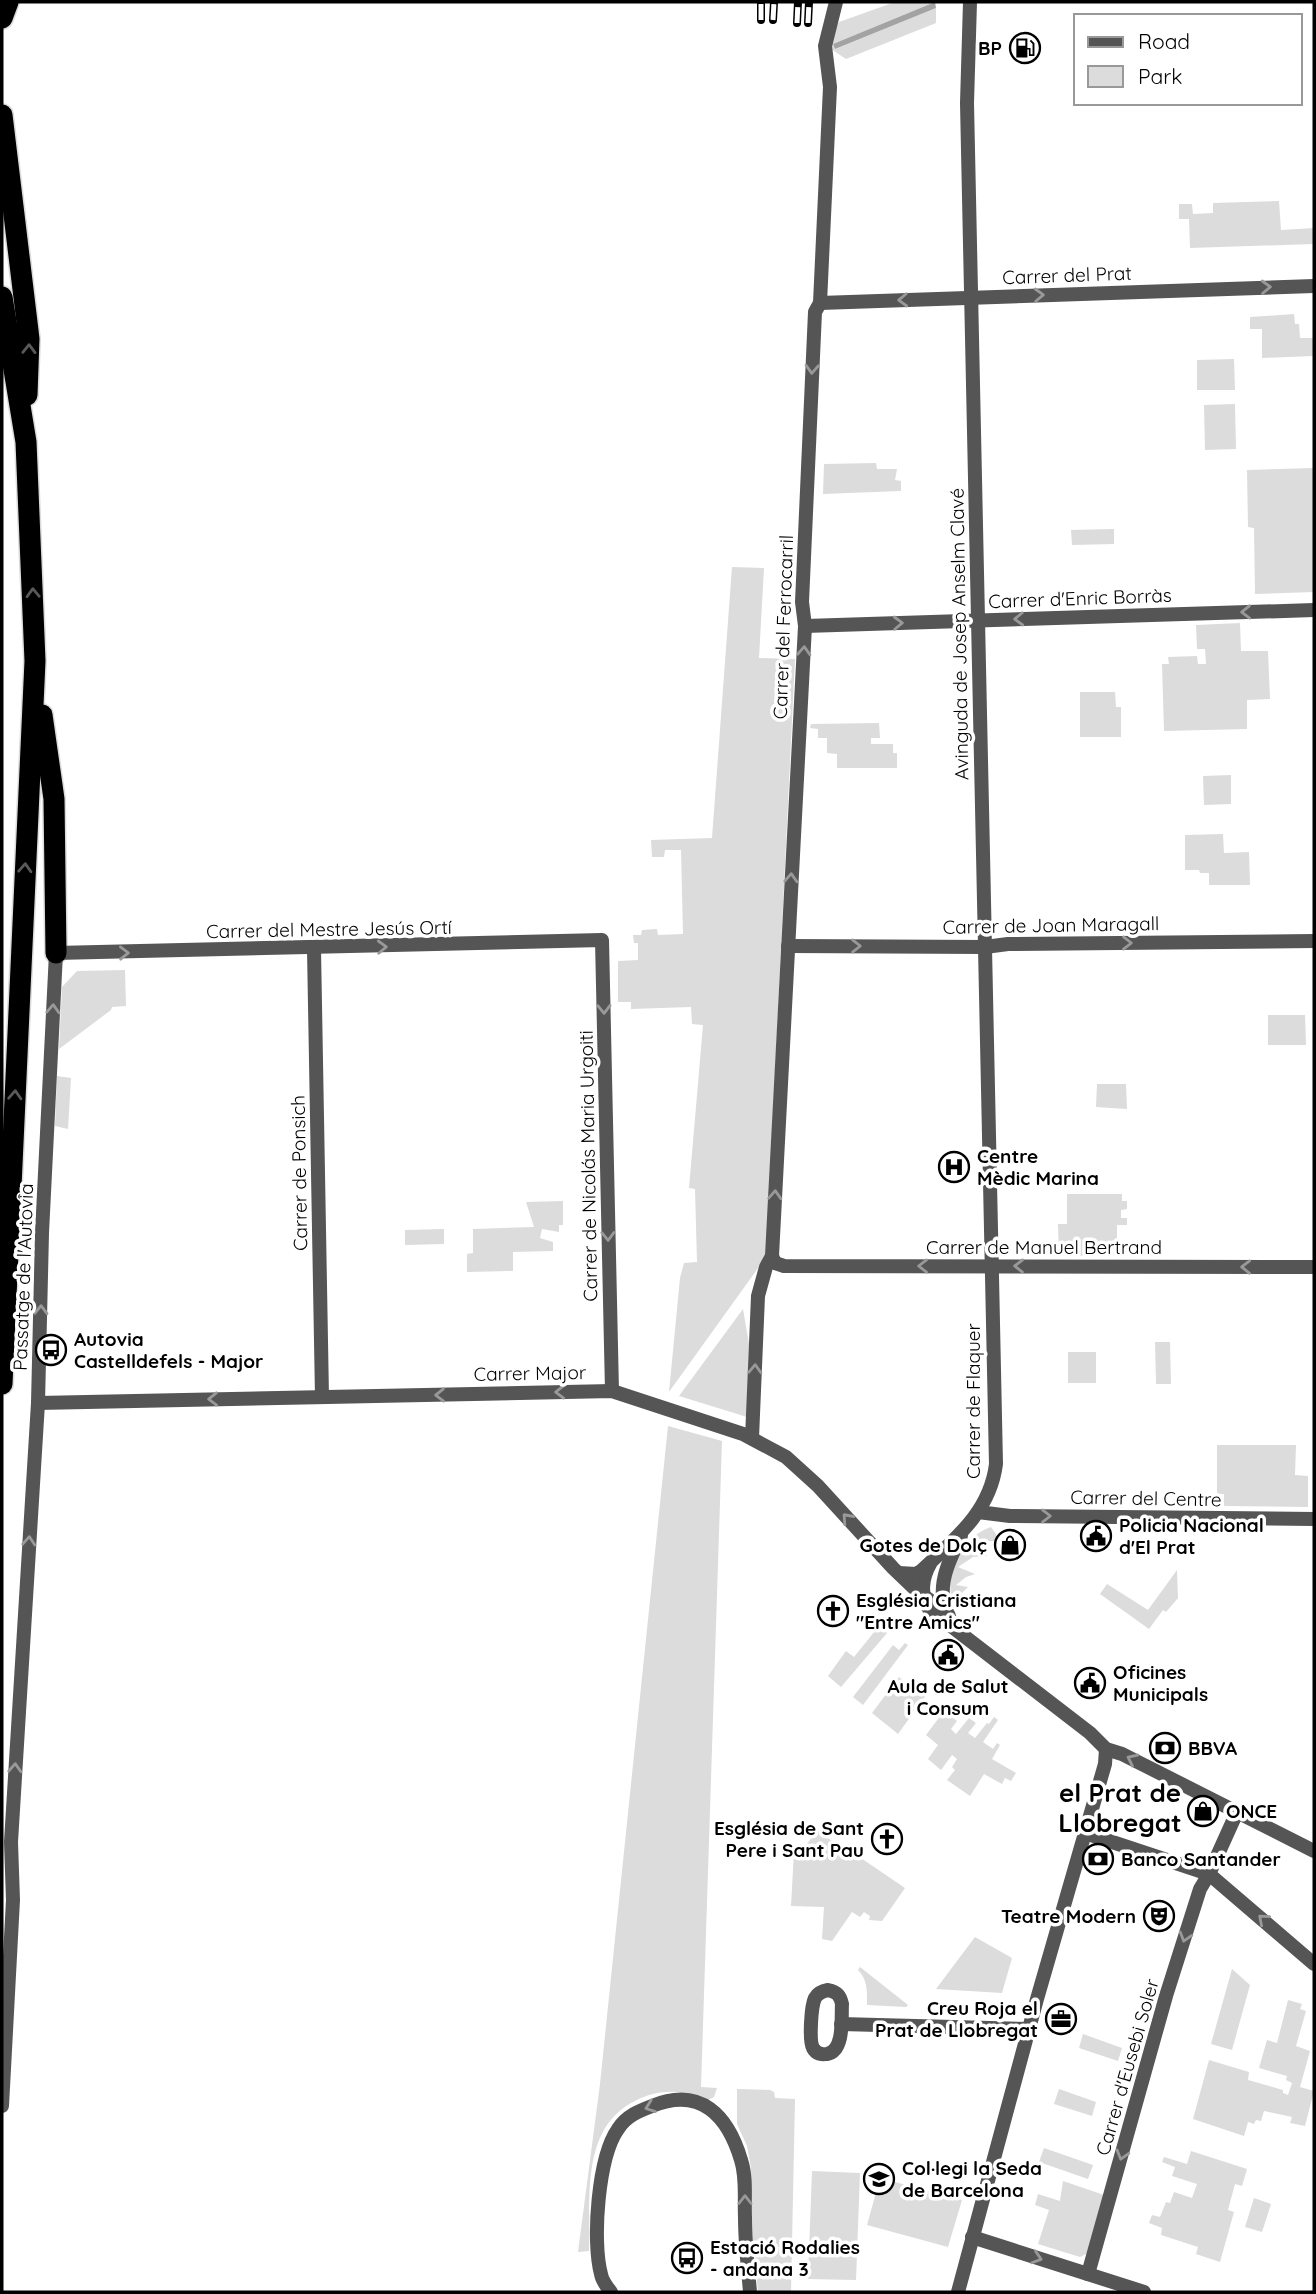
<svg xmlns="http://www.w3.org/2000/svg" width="1316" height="2294" font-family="Quicksand,sans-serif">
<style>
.green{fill:#dcdcdc}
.water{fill:#a3a3a3}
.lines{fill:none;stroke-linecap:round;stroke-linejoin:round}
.motorway-casing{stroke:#dbdbdb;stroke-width:24}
.minor{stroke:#555;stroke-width:14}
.tertiary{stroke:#555;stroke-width:14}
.motorway{stroke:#000;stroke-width:21}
.rail-casing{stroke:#000;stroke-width:8}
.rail{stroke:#fff;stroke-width:5;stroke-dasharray:16;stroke-linecap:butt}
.oneway{stroke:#999}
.oneway2{stroke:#595959}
.labels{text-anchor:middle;stroke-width:7;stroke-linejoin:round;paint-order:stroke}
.poi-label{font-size:19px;font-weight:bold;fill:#000;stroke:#fff;text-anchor:start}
.street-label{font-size:19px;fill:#000;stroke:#fff}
.district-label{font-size:26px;font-weight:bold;fill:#000;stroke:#fff}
</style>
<rect width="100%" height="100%" fill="#fff"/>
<g class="green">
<path d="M895,2h40l-102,42 2,5 101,-41v15l-90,36 -15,-10 -2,-9 10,-18z"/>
<path d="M1279,201l2,29 33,-2v16l-124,4 -1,-29h-10v-15h13l1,10 20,-1v-10z"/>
<path d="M1294,314l1,10h4l1,14h14v18l-52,2v-29h-12v-12z"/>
<path d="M1234,359l1,31h-38v-30z"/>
<path d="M1235,404l1,45 -31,1 -1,-45z"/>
<path d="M876,463l1,6h20l-2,11 6,1v10l-78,3 1,-30z"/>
<path d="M1314,468v124l-59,2 -1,-66 -6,-1 -1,-57z"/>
<path d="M1114,529v15l-42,1 -1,-15z"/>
<path d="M732,567l32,1 -5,90 36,1 -29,598 -97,135 11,-114 4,-15 13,-1 -2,-73 -6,-1 14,-163 -11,-1 -1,-17 -60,2v-7h-13v-41l20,-1v-17h-4l-1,-8h8l1,-5 15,-1 1,6 25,-1 -2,-84h-16l-1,7h-12l-1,-17 61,-2z"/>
<path d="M1240,623l1,28h27l2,48 -23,1v29l-83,2 -2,-67h7l-1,-7 29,-1 1,8h8l-1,-15h-8l-1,-24z"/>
<path d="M1080,692h35l1,15h5v30h-41z"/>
<path d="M879,723l1,15h-9v6h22v9h4v15h-60v-14l-10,-1v-15h-9v-9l-8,-1 1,-4z"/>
<path d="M1231,775v29l-27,1 -1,-29z"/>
<path d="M1223,834l1,19 25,-1 1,33h-41v-12h-9l-1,-3h-14v-35z"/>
<path d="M125,970l1,36 -14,1 -1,3 -52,39 3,-62 15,-16z"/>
<path d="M1268,1015h37l1,30h-38z"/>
<path d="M57,1076l14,2 -3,51 -13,-3z"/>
<path d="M1097,1084h29l1,25 -31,-2z"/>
<path d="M1067,1194h55v7h5v8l-6,1v8h6v7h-10v30l-58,1 -1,-32h9z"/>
<path d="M563,1201v24h-4v7l-17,-3 -2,9 13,4v9l-40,1v19l-46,1v-18l6,-1v-24l61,-2 -8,-25z"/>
<path d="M444,1229v15l-39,1v-15z"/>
<path d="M743,1309l6,35 -2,73 -68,-21z"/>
<path d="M1155,1342h15l1,42h-15z"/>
<rect x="1068" y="1352" width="28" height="31"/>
<path d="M668,1426l54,15 -21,646 16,1 -3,9 -6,3c-10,-2 -20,-7 -31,-8 -14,-1 -29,2 -42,9 -55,27 -44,98 -46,150l-11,1 22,-168z"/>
<path d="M1217,1445h79l-1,30 13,1v31l-84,-1v-12h-7z"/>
<path d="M991,1527l5,7v7h-12l-9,3 12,12 -14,1 -15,10 17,7 -9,3 -10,8 12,2 -8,8 -4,16c-15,-33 1,-72 35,-84z"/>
<path d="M1177,1570l1,28 -12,14 -3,-2 -14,19 -49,-35 7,-10 41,26z"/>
<path d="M879,1626l8,7 -46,54 -13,-11 18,-25 8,6z"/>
<path d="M905,1643l3,2 -45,60 -10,-8 40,-52 6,5z"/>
<path d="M899,1677l13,10 -3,4 7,5 6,-6 5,4 -29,40 -26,-21z"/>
<path d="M944,1711l13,10 -6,8 5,5 13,-16 7,5 -8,10 7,5 12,-15 2,1 5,-7 4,3 -15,22 10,7 4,-6 3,2 -8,14 24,14 -5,8 -6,-3 -3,6 -18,-10 -14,22 -23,-16 8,-10 -3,-3 5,-8 -5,-4 -11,15 -13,-11 10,-14 -12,-10z"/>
<path d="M817,1830l33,24 2,-2 53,36 -23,33 -13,-1 1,-4 -6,-4 -4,5 -8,-5 -20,29 -10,-2 2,-32 -33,-1 3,-54 10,-4z"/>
<path d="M975,1937l37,21 -10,35 -66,-4z"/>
<path d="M860,1967l48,38 -2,2 -39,-2c0,-13 1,-25 -9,-35z"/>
<path d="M1232,1969l18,16 -18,65 -21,-6z"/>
<path d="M1288,2000l14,4 -2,5 6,2 -10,35 14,5 -10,36 14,4 -9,35 -15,-3 2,-6 -28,-6 -3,10 -5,-1 -2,4 -6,-2 -4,14 -51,-17 16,-59 40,12 -1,8 35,10v3l5,2 4,-12 -6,-3 1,-4 -28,-8 8,-28 10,3z"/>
<path d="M1083,2034l39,14 -4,13 -39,-13z"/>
<path d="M737,2089l33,1 4,2 1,6 20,1 -4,193h-33l-8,-82 1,-42 -4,-22 -10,-22z"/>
<path d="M1059,2089l37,13 -4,14 -38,-12z"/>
<path d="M1044,2148l49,17 -5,14 -49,-17z"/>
<path d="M1191,2151l56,18 -5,17 -7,-2 -7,26 6,2 -14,50 -24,-8 2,-7 -37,-12 1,-7 -13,-5 3,-8 8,2 6,-15 4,1 4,-11 18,6 5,-14 -25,-8 3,-9 -13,-5 2,-5 23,7z"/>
<path d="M812,2171l48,2 -4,107 -48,-1z"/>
<path d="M880,2178l82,22 -14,47 -81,-22z"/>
<path d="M1063,2181l41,14 -16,58 -8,4 -42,-13 11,-34 -14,-5 3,-11 22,7z"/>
<path d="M1254,2198l17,6 -9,28 -17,-5z"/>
</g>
<path class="water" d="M935,2l1,6 -101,41 -2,-5z"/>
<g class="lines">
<g class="motorway-casing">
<g id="motorway">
<path d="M2,18l6,-16"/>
<path d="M2,115l27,224 -2,56"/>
<path d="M2,297l24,145 9,219 -33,723"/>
<path d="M42,715l12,84 2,154"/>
</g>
</g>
<g class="minor">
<path d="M836,2l-11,44 5,41 -10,216 -5,9 -13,290 3,24 -33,630 3,7 9,3 530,1"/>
<path d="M820,303l494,-17"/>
<path d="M805,626l509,-16"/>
<path d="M788,946l197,1 23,-3 306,-3"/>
<path d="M314,949l8,448"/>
<path d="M56,953l546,-13 10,451"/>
<path d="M38,1403l574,-12 131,43 43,23 32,29 75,82 24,23 29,21"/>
<path d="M752,1438l6,-142 8,-29 6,-11"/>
<path d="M978,1512l32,4 304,3"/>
<path d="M930,1564c-8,14 -10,31 -1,45l161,124 16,16 16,5 192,97"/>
<path d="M899,1573l17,1 5,-3c34,-32 69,-59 75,-107l-29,-1361 3,-101"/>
<path d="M949,1616c-15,-26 0,-56 12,-80"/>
<path d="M1085,1833l124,41 105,90"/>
<path d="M828,1990c9,2 12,5 14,14 -1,13 3,47 -15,50 -5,1 -11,0 -14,-6 -4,-7 -2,-42 2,-50 3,-5 7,-7 13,-8z"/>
<path d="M841,2024l188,5"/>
<path d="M972,2237l172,55"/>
<path d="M1088,2274l78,-278 34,-107 9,-15 28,-62"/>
<path d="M611,2292c-4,-5 -9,-11 -10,-18 -9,-33 -3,-117 17,-145 8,-13 21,-18 34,-23 49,-20 76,10 89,54 6,18 3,39 4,58 0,25 3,50 5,74"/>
<path d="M958,2292l79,-293 68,-235 1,-15"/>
</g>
<path class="tertiary" d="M2,2106l11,-206 -2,-58 27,-439 4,-170 14,-280"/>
<use href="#motorway" class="motorway"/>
<g class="rail-casing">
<g id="rail">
<path d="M761,20v-18"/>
<path d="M773,20l1,-18"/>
<path d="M797,23l1,-21"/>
<path d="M808,23l1,-21"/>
</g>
</g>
<use href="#rail" class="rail"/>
</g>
<defs><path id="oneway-chevron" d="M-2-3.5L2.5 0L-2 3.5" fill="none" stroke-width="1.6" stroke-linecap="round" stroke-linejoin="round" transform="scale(1.75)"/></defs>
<g class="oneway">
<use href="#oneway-chevron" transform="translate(1266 287) rotate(-2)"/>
<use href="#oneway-chevron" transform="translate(1039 295) rotate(-2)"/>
<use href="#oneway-chevron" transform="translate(903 300) rotate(178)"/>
<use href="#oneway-chevron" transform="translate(812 369) rotate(93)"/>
<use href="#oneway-chevron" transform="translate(1246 612) rotate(179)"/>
<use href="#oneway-chevron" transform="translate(1019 619) rotate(178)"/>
<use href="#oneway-chevron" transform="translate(898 623) rotate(-2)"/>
<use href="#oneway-chevron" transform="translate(804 651) rotate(-87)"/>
<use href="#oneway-chevron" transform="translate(791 878) rotate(-87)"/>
<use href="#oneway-chevron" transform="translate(1127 943)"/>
<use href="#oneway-chevron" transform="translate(856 946)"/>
<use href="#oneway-chevron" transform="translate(382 947) rotate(-2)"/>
<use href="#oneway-chevron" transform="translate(124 953) rotate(-1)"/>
<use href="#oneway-chevron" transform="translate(53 1009) rotate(-87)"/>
<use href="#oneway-chevron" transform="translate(604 1009) rotate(89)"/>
<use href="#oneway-chevron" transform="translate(775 1195) rotate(-87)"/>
<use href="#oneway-chevron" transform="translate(608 1236) rotate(89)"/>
<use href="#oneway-chevron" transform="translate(923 1266) rotate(180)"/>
<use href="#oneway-chevron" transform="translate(1019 1266) rotate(-179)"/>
<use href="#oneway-chevron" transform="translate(1246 1267) rotate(-179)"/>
<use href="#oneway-chevron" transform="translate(41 1310) rotate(-89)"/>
<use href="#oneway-chevron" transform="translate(755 1369) rotate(-88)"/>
<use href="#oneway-chevron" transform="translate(560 1392) rotate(179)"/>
<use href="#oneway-chevron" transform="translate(440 1395) rotate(179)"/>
<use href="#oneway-chevron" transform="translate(213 1399) rotate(179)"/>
<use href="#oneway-chevron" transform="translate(1046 1516)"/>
<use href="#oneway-chevron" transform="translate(847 1518) rotate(-132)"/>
<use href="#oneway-chevron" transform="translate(29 1541) rotate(-86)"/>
<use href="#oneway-chevron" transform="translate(1132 1759) rotate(-154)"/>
<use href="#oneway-chevron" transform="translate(15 1768) rotate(-87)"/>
<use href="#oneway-chevron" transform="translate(1263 1919) rotate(-139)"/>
<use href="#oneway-chevron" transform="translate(1185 1937) rotate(107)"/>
<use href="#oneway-chevron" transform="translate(650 2107) rotate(160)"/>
<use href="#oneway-chevron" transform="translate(1122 2155) rotate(106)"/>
<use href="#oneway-chevron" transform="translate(745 2200) rotate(-90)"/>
<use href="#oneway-chevron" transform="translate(1037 2258) rotate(18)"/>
</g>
<g class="oneway2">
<use href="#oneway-chevron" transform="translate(29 349) rotate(-89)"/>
<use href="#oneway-chevron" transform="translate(33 593) rotate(-92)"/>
<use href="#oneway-chevron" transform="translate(25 868) rotate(-87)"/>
<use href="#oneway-chevron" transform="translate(15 1095) rotate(-87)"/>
</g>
<defs>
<g id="fuel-ring" transform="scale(1.575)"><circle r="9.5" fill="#fff" stroke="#000" stroke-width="1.5"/><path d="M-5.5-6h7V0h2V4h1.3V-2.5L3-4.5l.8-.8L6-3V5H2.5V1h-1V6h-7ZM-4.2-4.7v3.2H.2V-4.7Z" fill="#000"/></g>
<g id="hospital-ring" transform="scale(1.575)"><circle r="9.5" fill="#fff" stroke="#000" stroke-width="1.5"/><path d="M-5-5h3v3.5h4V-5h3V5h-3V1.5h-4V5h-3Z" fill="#000"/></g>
<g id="bus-ring" transform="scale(1.575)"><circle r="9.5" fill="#fff" stroke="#000" stroke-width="1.5"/><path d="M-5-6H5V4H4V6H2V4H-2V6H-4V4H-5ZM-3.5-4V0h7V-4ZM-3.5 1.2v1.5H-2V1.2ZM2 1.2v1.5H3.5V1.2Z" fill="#000"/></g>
<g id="civic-ring" transform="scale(1.575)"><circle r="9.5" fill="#fff" stroke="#000" stroke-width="1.5"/><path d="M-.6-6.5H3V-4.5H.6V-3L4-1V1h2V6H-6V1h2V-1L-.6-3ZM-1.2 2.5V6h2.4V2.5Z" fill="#000"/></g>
<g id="shop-ring" transform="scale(1.575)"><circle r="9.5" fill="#fff" stroke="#000" stroke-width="1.5"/><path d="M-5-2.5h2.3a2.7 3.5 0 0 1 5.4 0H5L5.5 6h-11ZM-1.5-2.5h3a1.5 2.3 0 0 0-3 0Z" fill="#000"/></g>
<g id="church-ring" transform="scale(1.575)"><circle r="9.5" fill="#fff" stroke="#000" stroke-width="1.5"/><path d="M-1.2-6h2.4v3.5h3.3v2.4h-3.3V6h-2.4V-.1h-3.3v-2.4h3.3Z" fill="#000"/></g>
<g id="bank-ring" transform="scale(1.575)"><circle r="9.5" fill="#fff" stroke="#000" stroke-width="1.5"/><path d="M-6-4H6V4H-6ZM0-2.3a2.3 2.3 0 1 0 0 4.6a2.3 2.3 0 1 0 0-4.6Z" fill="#000"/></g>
<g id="theatre-ring" transform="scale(1.575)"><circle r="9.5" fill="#fff" stroke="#000" stroke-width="1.5"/><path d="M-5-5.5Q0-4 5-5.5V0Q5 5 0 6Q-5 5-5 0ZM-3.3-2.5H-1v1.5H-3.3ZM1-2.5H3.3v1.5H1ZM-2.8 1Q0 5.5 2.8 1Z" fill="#000"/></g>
<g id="office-ring" transform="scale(1.575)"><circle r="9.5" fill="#fff" stroke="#000" stroke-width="1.5"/><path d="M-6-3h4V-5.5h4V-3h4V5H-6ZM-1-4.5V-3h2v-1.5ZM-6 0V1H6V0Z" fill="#000"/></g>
<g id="school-ring" transform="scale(1.575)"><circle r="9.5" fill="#fff" stroke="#000" stroke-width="1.5"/><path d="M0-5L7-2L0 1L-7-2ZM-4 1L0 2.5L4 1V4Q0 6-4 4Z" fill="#000"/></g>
</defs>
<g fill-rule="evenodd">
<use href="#fuel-ring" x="1025" y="48"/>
<use href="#hospital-ring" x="954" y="1167"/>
<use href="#bus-ring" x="51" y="1350"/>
<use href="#civic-ring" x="1096" y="1536"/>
<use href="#shop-ring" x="1010" y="1545"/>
<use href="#church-ring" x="833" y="1611"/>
<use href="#civic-ring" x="948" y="1655"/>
<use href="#civic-ring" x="1090" y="1683"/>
<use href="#bank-ring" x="1165" y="1748"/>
<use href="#shop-ring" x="1203" y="1811"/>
<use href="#church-ring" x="887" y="1839"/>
<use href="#bank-ring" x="1098" y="1859"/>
<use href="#theatre-ring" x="1159" y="1916"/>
<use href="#office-ring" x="1061" y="2019"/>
<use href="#school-ring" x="879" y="2179"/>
<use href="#bus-ring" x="687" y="2258"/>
</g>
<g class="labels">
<g class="poi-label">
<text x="1002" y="55" text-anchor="end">BP</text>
<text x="977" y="1163">Centre<tspan x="977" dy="22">Mèdic Marina</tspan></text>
<text x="74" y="1346">Autovia<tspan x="74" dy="22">Castelldefels - Major</tspan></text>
<text x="1119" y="1532">Policia Nacional<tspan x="1119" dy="22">d'El Prat</tspan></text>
<text x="987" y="1552" text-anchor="end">Gotes de Dolç</text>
<text x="856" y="1607">Església Cristiana<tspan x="856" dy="22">"Entre Amics"</tspan></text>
<text x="1113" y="1679">Oficines<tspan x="1113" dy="22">Municipals</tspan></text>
<text x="948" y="1693" text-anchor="middle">Aula de Salut<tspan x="948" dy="22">i Consum</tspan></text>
<text x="1188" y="1755">BBVA</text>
<text x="1226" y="1818">ONCE</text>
<text x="864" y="1835" text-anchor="end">Església de Sant<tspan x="864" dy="22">Pere i Sant Pau</tspan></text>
<text x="1121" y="1866">Banco Santander</text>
<text x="1136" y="1923" text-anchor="end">Teatre Modern</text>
<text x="1038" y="2015" text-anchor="end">Creu Roja el<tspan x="1038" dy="22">Prat de Llobregat</tspan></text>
<text x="902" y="2175">Col·legi la Seda<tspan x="902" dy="22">de Barcelona</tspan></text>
<text x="710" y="2254">Estació Rodalies<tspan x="710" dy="22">- andana 3</tspan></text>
</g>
<g class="street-label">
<text transform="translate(1067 275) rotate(-2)" y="7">Carrer del Prat</text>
<text transform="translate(1080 598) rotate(-2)" y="7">Carrer d'Enric Borràs</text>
<text transform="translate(783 627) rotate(-88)" y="7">Carrer del Ferrocarril</text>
<text transform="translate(959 634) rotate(-91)" y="7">Avinguda de Josep Anselm Clavé</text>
<text transform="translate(1051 925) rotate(-1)" y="7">Carrer de Joan Maragall</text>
<text transform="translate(329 929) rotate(-1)" y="7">Carrer del Mestre Jesús Ortí</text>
<text transform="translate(588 1166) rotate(-91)" y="7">Carrer de Nicolás Maria Urgoiti</text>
<text transform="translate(299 1173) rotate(-91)" y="7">Carrer de Ponsich</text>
<text x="1044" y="1254">Carrer de Manuel Bertrand</text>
<text transform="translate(23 1277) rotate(-88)" y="7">Passatge de l'Autovia</text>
<text transform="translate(530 1373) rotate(-1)" y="7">Carrer Major</text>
<text transform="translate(973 1401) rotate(-90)" y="7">Carrer de Flaquer</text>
<text transform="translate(1146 1498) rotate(1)" y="7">Carrer del Centre</text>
<text transform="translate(1127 2067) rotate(-74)" y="7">Carrer d'Eusebi Soler</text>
</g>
<g class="district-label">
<text x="1120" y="1802">el Prat de<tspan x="1120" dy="30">Llobregat</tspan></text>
</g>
</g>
<rect width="1316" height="2294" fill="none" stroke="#000000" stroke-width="7"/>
<rect x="1074" y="14" width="228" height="91" fill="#ffffff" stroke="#999999" stroke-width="2"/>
<rect x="1088" y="37" width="35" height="10" fill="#555555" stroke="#999999" stroke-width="2"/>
<text x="1138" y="49" font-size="21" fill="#000000">Road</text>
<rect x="1088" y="66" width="35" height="21" fill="#dcdcdc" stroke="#999999" stroke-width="2"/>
<text x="1138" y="84" font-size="21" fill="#000000">Park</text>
</svg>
